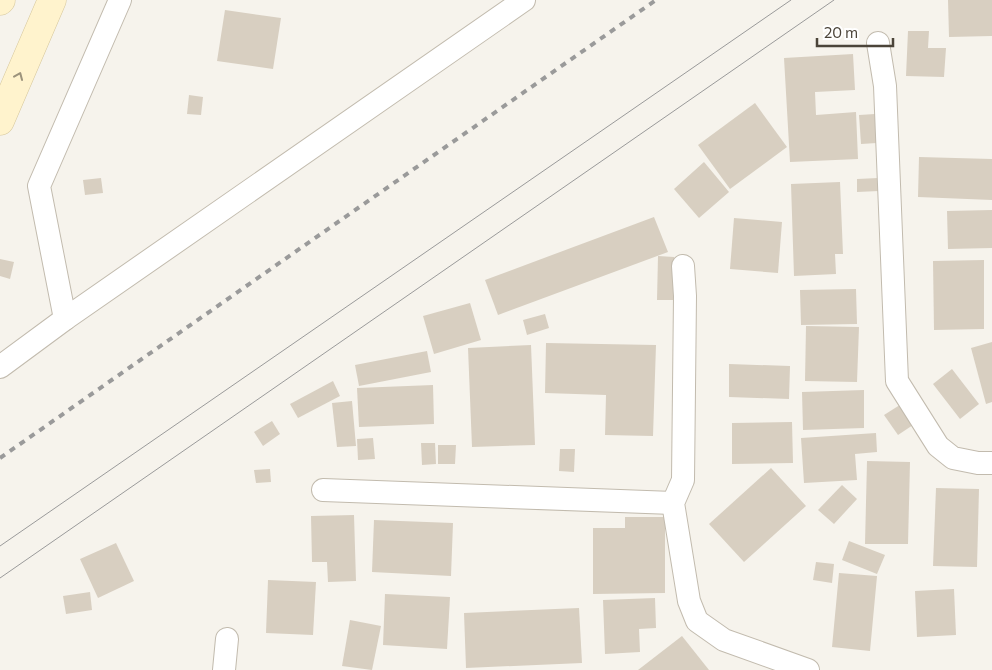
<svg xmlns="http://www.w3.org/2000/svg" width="992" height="670" font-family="Commissioner,sans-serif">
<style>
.building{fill:#d8cfc1}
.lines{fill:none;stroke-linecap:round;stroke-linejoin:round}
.minor-casing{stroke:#c2bbae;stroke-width:24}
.secondary-casing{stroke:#d6c79b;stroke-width:29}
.minor{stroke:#fff;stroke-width:22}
.secondary{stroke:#fff3cd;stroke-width:28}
.tram{stroke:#9a9a9a;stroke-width:1}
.rail{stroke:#9a9a9a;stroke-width:4;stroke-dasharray:6 6;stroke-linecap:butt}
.oneway{stroke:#9c937c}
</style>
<rect width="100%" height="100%" fill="#f6f3ec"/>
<g class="building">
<path d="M948,0h44v36l-43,1z"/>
<path d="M225,10l56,8 -8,51 -56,-8z"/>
<path d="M908,31h21l-1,17h18l-2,29 -38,-1z"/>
<path d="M853,54l2,36 -40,2 1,23 40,-3 2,47 -68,3 -6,-104z"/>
<path d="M189,95l14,2 -2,18 -14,-1z"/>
<path d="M755,103l32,44 -57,42 -32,-44z"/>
<path d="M875,114l2,29 -16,1 -2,-29z"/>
<path d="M919,157l73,2v41l-74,-3z"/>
<path d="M704,162l25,30 -30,26 -25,-29z"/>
<path d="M101,178l2,15 -18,2 -2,-15z"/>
<path d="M878,178l1,13 -22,1v-13z"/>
<path d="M840,182l3,72h-8l1,20 -42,2 -3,-92z"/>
<path d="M992,210v38l-44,1 -1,-38z"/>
<path d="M654,217l14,35 -170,63 -13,-35z"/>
<path d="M734,218l48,4 -4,51 -48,-4z"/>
<path d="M658,256l16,1 -1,43h-16z"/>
<path d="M0,259l14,3 -4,17 -10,-3z"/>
<path d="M984,260v69l-50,1 -1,-69z"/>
<path d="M856,289l1,35 -56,1 -1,-35z"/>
<path d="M470,303l11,37 -47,14 -11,-38z"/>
<path d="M545,314l4,14 -22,7 -4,-15z"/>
<path d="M806,326l53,1 -2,55 -52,-1z"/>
<path d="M992,342v60l-6,2 -15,-56z"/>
<path d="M546,343l110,2 -3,91 -48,-1 1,-40 -61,-2z"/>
<path d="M531,345l4,100 -63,2 -4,-99z"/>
<path d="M427,351l4,21 -72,14 -4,-21z"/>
<path d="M729,364l61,2 -1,33 -60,-2z"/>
<path d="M952,369l27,35 -19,15 -27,-35z"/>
<path d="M333,381l7,15 -42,22 -8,-14z"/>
<path d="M433,385l1,39 -75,3 -2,-39z"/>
<path d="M864,390v38l-61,2 -1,-38z"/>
<path d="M352,401l4,45 -19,1 -5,-44z"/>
<path d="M903,403l13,20 -18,12 -14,-20z"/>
<path d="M272,421l8,13 -17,12 -9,-14z"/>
<path d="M792,422l1,41 -61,1v-41z"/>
<path d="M876,433l1,19 -22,2 2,26 -53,3 -3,-45z"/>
<path d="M373,438l2,21 -17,1 -1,-21z"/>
<path d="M421,443h14l1,21 -14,1z"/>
<path d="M438,445h18l-1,19h-17z"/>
<path d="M560,449h15l-1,23 -15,-1z"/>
<path d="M867,461l43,1 -2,82h-43z"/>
<path d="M771,468l35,38 -62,56 -35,-38z"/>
<path d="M270,469l1,13 -15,1 -2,-13z"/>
<path d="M842,485l15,14 -23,25 -16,-14z"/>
<path d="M936,488l43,1 -2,78 -44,-1z"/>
<path d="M354,515l2,66 -28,1 -1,-20h-15l-1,-46z"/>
<path d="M625,517h40v76l-72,1v-66h32z"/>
<path d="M374,520l79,3 -2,53 -79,-4z"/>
<path d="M849,541l36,14 -8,19 -35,-14z"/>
<path d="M116,543l18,38 -36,17 -18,-39z"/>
<path d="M816,562l18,2 -2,19 -19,-3z"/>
<path d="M839,573l38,3 -7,75 -38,-4z"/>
<path d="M268,580l48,2 -3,53 -47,-2z"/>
<path d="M954,589l2,46 -39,2 -2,-46z"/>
<path d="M90,592l2,18 -26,4 -3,-18z"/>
<path d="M385,594l65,3 -3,52 -64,-4z"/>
<path d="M655,598l1,30 -17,1 1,23 -35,2 -2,-54z"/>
<path d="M579,608l3,55 -116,5 -2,-55z"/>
<path d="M350,620l31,6 -9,44 -30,-4z"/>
<path d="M682,636l27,34h-71z"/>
</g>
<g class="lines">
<g class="minor-casing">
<g id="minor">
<path d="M120,0l-81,186 26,133 459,-319"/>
<path d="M878,43l7,43 12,295 41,65 15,12 25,5h14"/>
<path d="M683,266l2,30 -2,184 -10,23 16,98 8,20 27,19 84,30"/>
<path d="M0,367l65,-48"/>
<path d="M323,490l350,13"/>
<path d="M224,670l3,-31"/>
</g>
</g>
<g class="secondary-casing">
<g id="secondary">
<path d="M0,1l1,-1"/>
<path d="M0,121l52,-121"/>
</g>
</g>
<use href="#minor" class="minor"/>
<use href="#secondary" class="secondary"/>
<g class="tram">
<path d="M0,546l791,-546"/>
<path d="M0,578l834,-578"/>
</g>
<path class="rail" d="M0,458l656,-458"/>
</g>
<defs><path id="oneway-chevron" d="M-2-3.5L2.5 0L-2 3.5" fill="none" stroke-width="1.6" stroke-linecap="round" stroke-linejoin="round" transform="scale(1.25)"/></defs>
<use class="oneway" href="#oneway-chevron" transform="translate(19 76) rotate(-67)"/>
<path d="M817 38v8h76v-8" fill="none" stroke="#4b4439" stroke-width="2.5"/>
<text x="824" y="38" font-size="15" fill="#4b4439" stroke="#ffffff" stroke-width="4" paint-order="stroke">20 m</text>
</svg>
